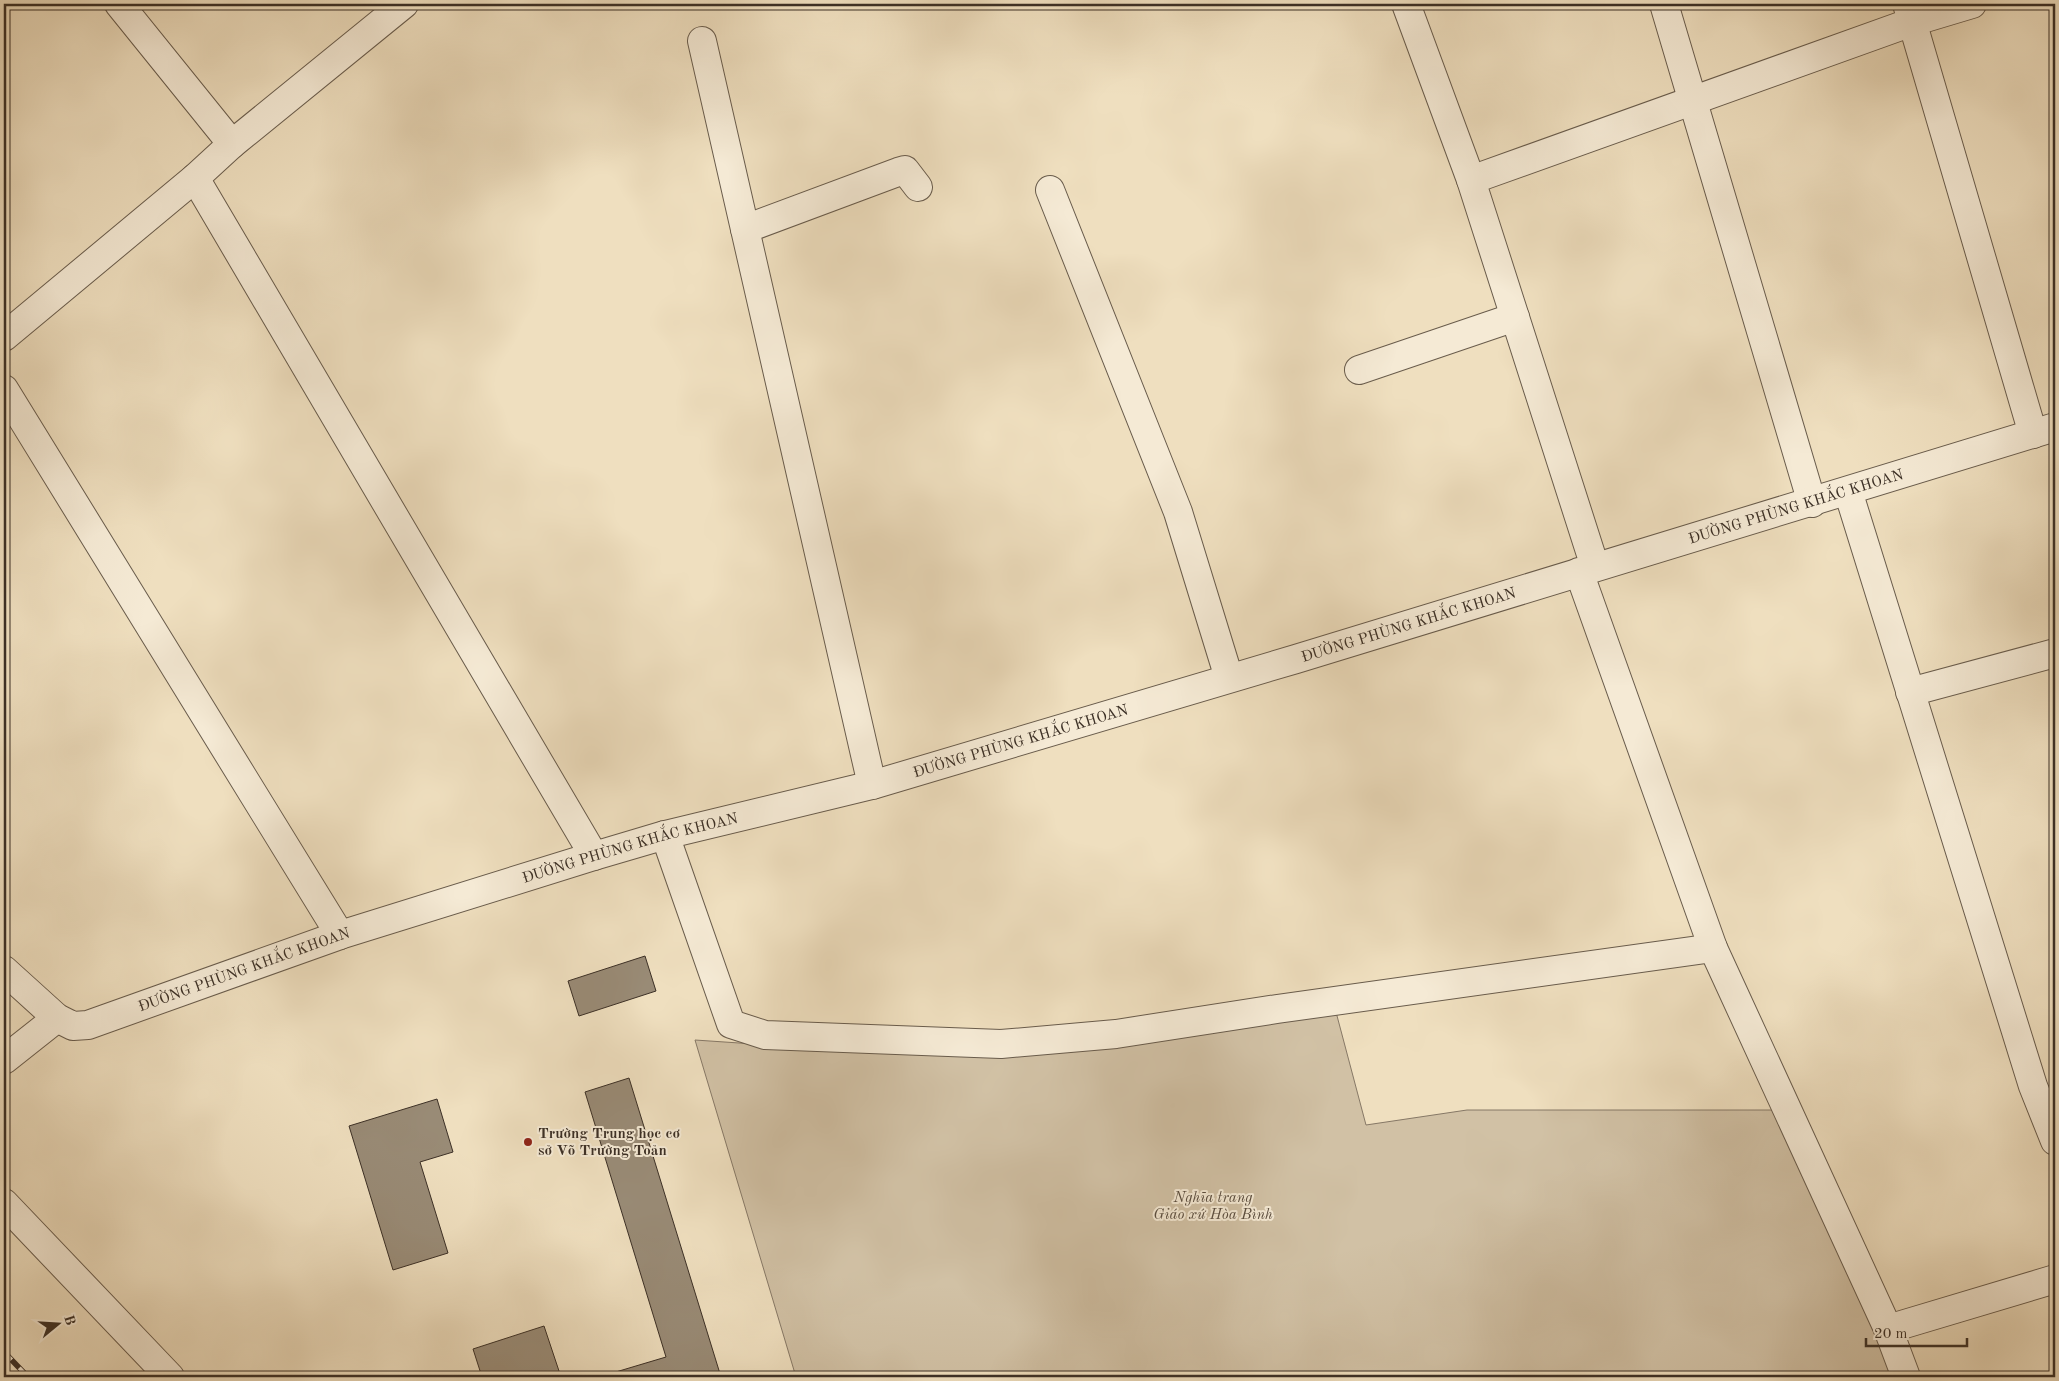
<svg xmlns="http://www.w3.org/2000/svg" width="2059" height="1381" font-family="'Old Standard TT',serif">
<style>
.green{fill:#d1c1a5;stroke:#867866}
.building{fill:#998b76;stroke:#3c3026}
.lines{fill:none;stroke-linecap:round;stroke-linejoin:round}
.minor-casing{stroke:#695c4c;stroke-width:30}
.minor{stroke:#f5ead5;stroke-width:28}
.rail-casing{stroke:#3c3026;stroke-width:5.5}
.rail{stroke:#f5ead5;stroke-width:4;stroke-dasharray:11;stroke-linecap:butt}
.poi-dot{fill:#8f2418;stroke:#f5ead5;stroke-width:2}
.labels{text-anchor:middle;stroke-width:4;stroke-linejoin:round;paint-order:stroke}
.street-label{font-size:15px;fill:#3c3026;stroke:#f5ead5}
.poi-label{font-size:15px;font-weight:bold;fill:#3c3026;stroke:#f5ead5;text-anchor:start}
.park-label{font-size:15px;font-style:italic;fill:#5a4d3f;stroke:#f5ead5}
</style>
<rect width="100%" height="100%" fill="#efdfbf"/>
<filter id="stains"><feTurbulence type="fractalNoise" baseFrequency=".004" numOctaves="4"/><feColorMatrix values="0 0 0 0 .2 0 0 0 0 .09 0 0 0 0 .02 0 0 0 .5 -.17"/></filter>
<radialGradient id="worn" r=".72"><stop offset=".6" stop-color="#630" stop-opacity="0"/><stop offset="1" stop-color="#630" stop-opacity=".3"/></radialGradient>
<path class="green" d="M1336,1012l30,113 101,-15h307l104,224 16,43h-1098l-101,-337 59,4z"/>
<g class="building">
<path d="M645,956l11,35 -77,25 -11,-35z"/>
<path d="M629,1078l92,299h-122l67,-20 -81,-265z"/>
<path d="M437,1099l16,53 -33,10 28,91 -55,17 -44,-144z"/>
<path d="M544,1326l17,51h-79l-9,-28z"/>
</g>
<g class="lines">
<g class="minor-casing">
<g id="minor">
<path d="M119,4l113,140"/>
<path d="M1406,4l65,176 124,387"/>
<path d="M1664,4l148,499"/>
<path d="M1907,4l126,430"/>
<path d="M702,41l170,744"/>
<path d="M195,178l399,678"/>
<path d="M1471,180l441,-158 60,-18"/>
<path d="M1050,190l128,322 51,166"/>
<path d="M745,229l153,-57 7,-2 13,17"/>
<path d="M4,337l191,-159 37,-34 172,-140"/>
<path d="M1359,370l156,-53"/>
<path d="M4,389l336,546"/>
<path d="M1848,491l185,595 22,55"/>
<path d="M1579,572l134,376 175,381 18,48"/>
<path d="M1910,692l145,-39"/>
<path d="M665,835l66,189 34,11 236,9 115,-10 161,-25 436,-61"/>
<path id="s1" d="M4,970l53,48 16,8 15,-1 252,-90 254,-79 71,-21 207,-50 424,-126 759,-232"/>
<path d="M4,1060l53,-42"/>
<path d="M4,1203l166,174"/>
<path d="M1888,1329l167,-50"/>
</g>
</g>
<use href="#minor" class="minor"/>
<g class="rail-casing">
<path id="rail" d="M4,1352l24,25"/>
</g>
<use href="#rail" class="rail"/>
</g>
<circle class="poi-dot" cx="528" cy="1142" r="5"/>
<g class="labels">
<g class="street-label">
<text dy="5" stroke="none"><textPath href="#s1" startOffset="1890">ĐƯỜNG PHÙNG KHẮC KHOAN</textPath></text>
<text dy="5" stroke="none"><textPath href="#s1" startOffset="1485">ĐƯỜNG PHÙNG KHẮC KHOAN</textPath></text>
<text dy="5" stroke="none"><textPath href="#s1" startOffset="1080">ĐƯỜNG PHÙNG KHẮC KHOAN</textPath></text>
<text dy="5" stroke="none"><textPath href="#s1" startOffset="675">ĐƯỜNG PHÙNG KHẮC KHOAN</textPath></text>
<text dy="5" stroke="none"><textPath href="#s1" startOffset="270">ĐƯỜNG PHÙNG KHẮC KHOAN</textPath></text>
</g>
<g class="poi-label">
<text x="538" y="1138">Trường Trung học cơ<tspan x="538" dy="17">sở Võ Trường Toản</tspan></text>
</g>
<g class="park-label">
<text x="1213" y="1202">Nghĩa trang<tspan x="1213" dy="17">Giáo xứ Hòa Bình</tspan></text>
</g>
</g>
<rect width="2059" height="1381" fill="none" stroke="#efdfbf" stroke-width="20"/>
<rect x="5" y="5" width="2049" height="1371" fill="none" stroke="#3c3026" stroke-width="2.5"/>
<rect x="10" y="10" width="2039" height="1361" fill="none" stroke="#3c3026"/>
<g transform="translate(58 1324) rotate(72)" stroke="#f5ead5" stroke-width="4" paint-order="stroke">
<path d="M0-4L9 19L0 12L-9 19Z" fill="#3c3026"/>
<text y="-8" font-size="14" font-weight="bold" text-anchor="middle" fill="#3c3026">B</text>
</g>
<path d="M1866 1338v8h101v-8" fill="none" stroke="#3c3026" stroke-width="2.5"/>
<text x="1874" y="1338" font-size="15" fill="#3c3026" stroke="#f5ead5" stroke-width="4" paint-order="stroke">20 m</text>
<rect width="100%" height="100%" filter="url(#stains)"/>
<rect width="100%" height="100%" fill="url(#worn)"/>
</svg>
